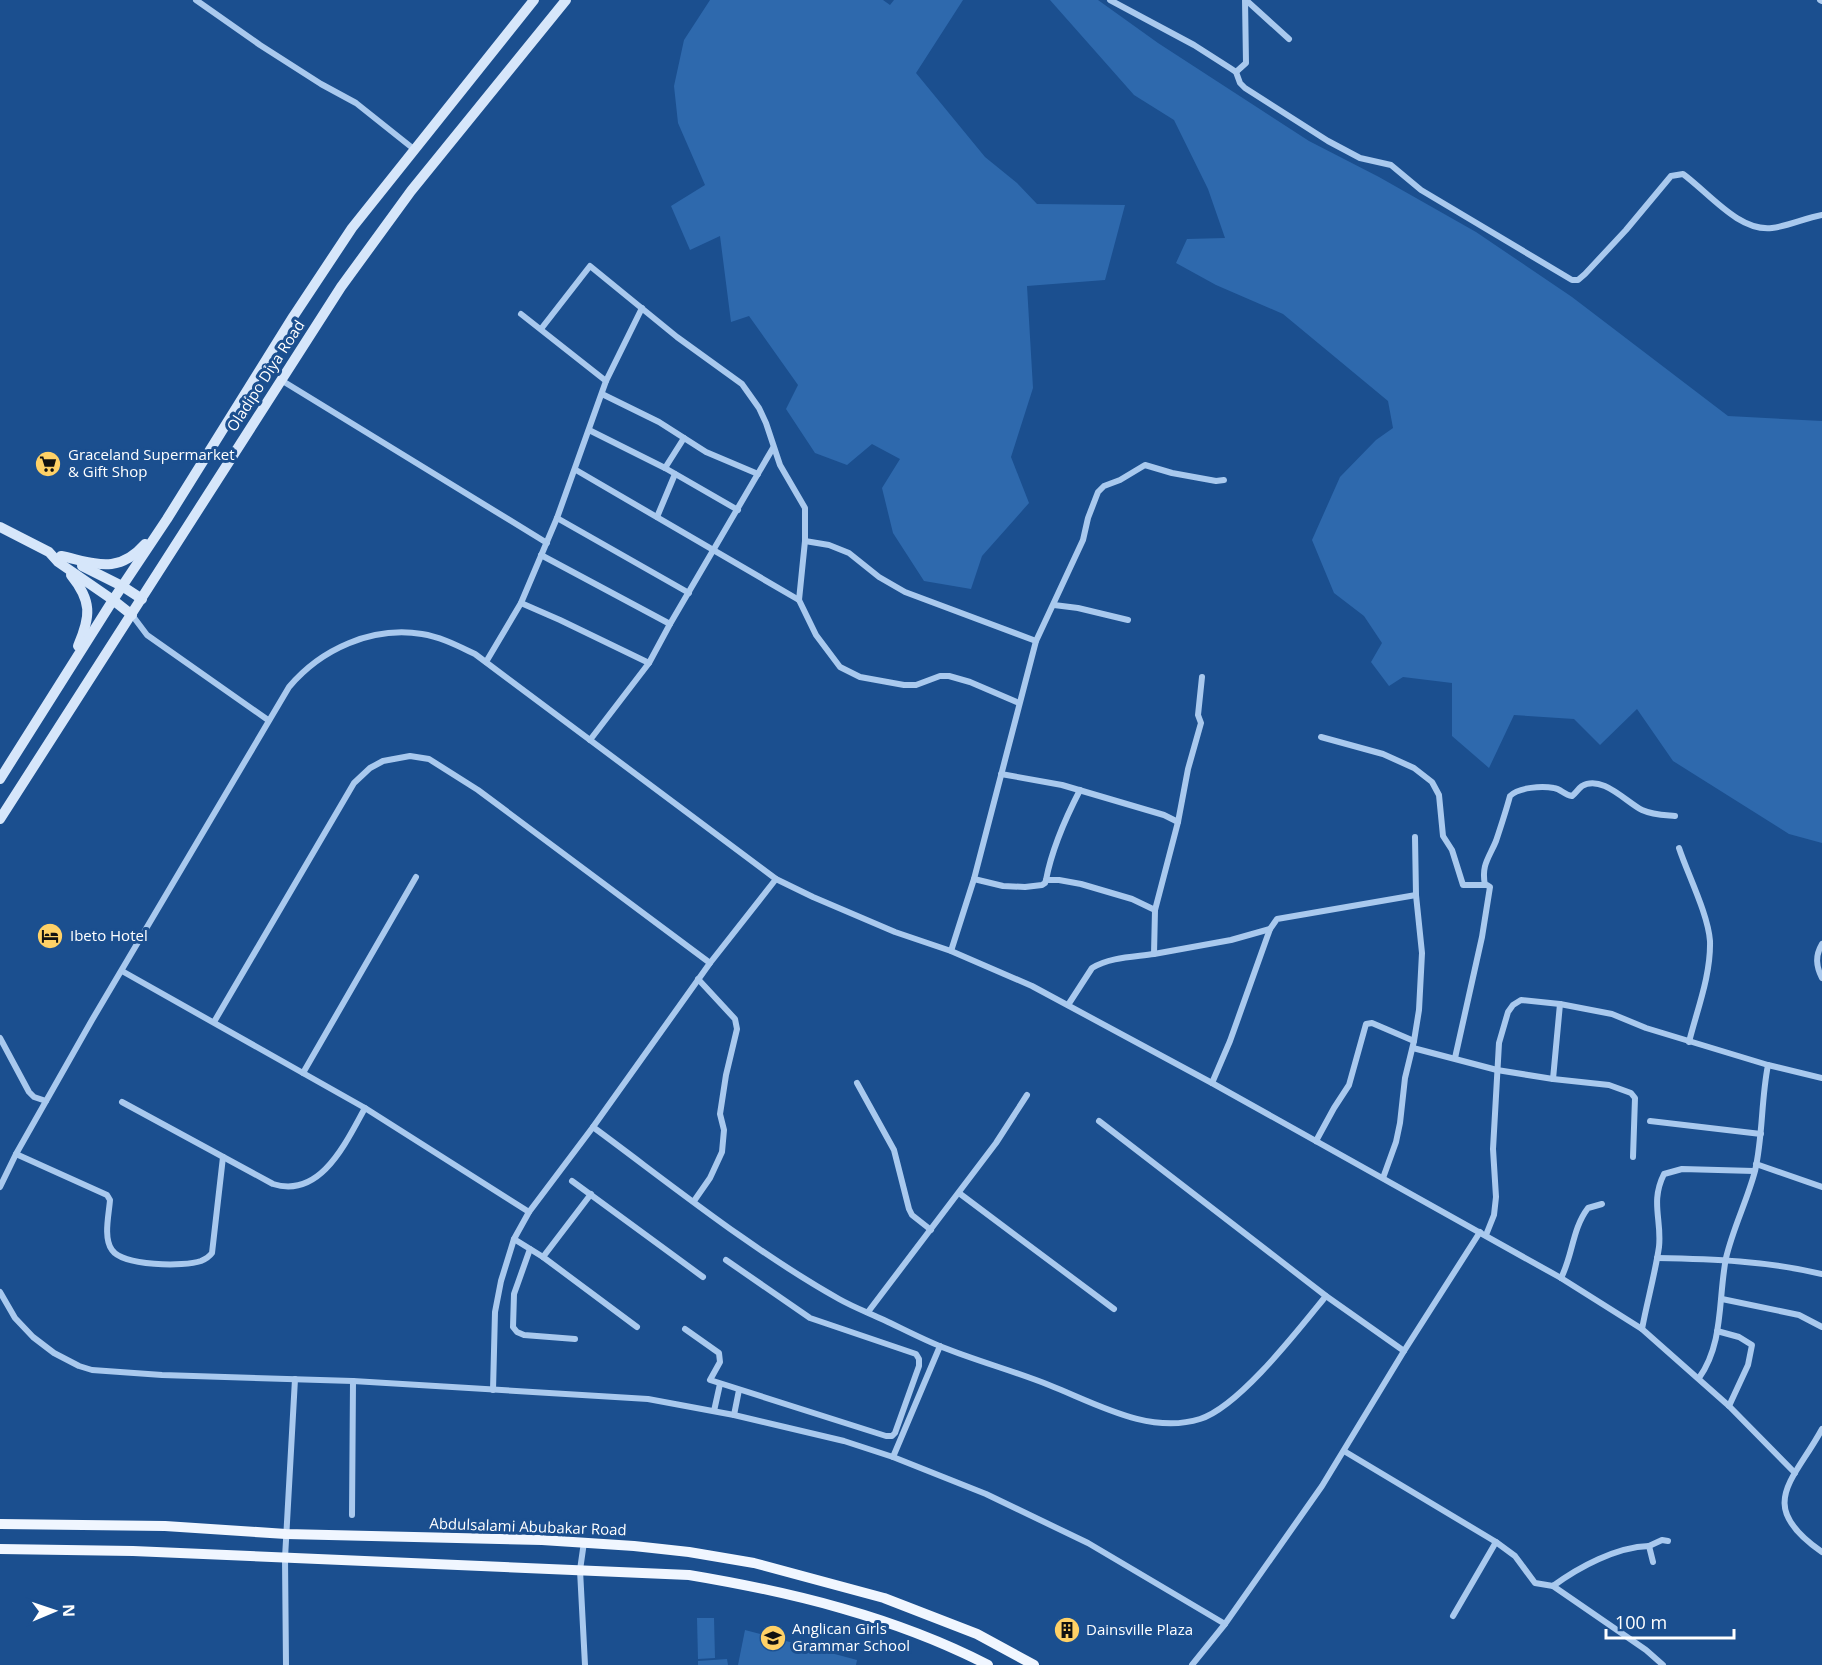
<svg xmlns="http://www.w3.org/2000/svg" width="1822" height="1665" font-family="'Open Sans',sans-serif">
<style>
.green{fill:#2e69ad}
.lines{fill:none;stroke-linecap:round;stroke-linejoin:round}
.street{stroke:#a9c9ee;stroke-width:6}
.secondary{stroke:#d6e6fa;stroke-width:10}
.primary{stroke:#f0f6ff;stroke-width:10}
.labels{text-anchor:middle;stroke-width:6;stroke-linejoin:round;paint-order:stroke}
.street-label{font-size:15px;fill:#fff;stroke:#1b4f8f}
.poi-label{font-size:15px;fill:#fff;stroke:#1b4f8f;text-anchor:start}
</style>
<rect width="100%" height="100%" fill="#1b4f8f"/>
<g class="green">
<path d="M710,0h173l7,5 4,-5h69l-47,73 69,84 32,26 20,21 88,1 -20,75 -78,6 6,102 -22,69 18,46 -47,53 -11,33 -47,-8 -31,-48 -11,-45 18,-29 -28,-15 -25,21 -32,-12 -29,-44 12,-24 -49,-69 -18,6 -11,-86 -30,14 -19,-44 34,-21 -27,-62 -4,-37 10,-46z"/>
<path d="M1050,0h48l60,43 151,98 70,36 97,55 96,65 156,119 94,5v422l-33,-9 -116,-73 -36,-52 -37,36 -26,-26 -60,-4 -25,53 -37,-32v-53l-49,-6 -14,9 -18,-24 11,-19 -18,-27 -30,-23 -22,-53 28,-63 36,-37 17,-12 -5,-27 -105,-87 -67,-29 -40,-22 11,-24 38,-1 -17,-49 -34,-69 -40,-25z"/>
<path d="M697,1618h17l1,40 -17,1z"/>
<path d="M745,1630l112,30 -1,5h-118z"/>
<path d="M727,1659l1,6h-30v-4z"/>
</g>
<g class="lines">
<g class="street">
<path d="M196,0l64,45 61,39 35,19 59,47"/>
<path d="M1110,0l84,45 36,23 6,4 4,11 5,5 83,53 32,17 31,7 30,25 151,90h6l7,-6 41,-44 45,-54 12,-2c26,19 56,58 89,54 17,-2 33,-10 50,-13"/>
<path d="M1246,0l43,39"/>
<path d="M1820,0l2,1"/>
<path d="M1236,72l10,-9 -1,-63"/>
<path d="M521,314l85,67"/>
<path d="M541,329l49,-63 87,71 65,47 17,24 7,15 14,42 25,43v33l-6,59 17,35 24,32 20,10 44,8h12l24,-9h9l21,6 49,21"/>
<path d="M281,380l266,163"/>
<path d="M602,394l57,28 47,30 52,22"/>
<path d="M589,430l76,38 73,42"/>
<path d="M665,468l19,-30"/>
<path d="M576,470l223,130"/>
<path d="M657,517l18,-43"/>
<path d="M557,518l132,75"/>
<path d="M805,541l24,4 20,8 30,24 26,15 131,49"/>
<path d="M541,555l129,69"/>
<path d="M521,603l39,17 89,43"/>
<path d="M1054,605l24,3 50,12"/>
<path d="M132,615l15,20 121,85"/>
<path d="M486,662l35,-59 36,-85 49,-137 36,-73"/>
<path d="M1321,737l62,17 31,14 18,14 7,13 4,41 9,14 11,35h24l3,2 -8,50 -27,121"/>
<path d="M590,740l59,-77 21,-39 103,-176"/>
<path d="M1001,774l61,11 102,30 14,7"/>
<path d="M1679,848c9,27 29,66 31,93 1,34 -13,69 -21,101"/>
<path d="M974,879l29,7 22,1 17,-2 3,-2 1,-3h13l22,4 51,15 23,11"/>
<path d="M1046,880c6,-32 19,-61 34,-90"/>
<path d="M1485,885c-4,-20 4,-27 11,-44 5,-15 10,-30 14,-45 9,-9 32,-10 44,-8 7,1 10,7 18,8 4,-3 6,-7 10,-10 20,-12 45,17 60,24 11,5 22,5 33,6"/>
<path d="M1822,944c-7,12 -6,22 0,34"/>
<path d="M951,951l23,-72 62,-238 47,-101 5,-22 10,-26 6,-6 16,-6 25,-15 27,8 44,8 8,-1"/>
<path d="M1154,954l77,-14 39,-11"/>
<path d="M122,971l243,137 164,104"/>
<path d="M1068,1005l24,-37c18,-11 42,-11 62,-14l1,-44 23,-88 10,-53 13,-46 -3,-8 4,-38"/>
<path d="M214,1022l140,-239 16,-15 13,-7 27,-5 19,3 49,31 232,173"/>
<path d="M0,1038l29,54 5,5 12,4"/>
<path d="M1413,1048l84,22 56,9 56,6 22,8 4,5 -2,59"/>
<path d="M303,1073l113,-196"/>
<path d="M1553,1079l7,-75"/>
<path d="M857,1083l37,67 15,59 3,6 19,15"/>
<path d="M1212,1083l18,-42 40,-112 7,-10 139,-24"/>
<path d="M122,1102l151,82c48,15 73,-42 92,-76"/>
<path d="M1099,1121l227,175 78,55"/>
<path d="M1650,1121l111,13"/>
<path d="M593,1127c80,59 159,123 246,172 14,8 30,14 45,21 19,9 38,19 58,27 35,14 72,24 107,38 46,18 100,50 151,34 39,-12 99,-90 126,-123"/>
<path d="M1316,1141l18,-33 15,-23 17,-61 6,-1 42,18"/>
<path d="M16,1154l91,41 3,5c-1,14 -7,38 2,50 11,16 72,17 89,11 5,-2 8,-4 11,-8l11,-96"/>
<path d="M1756,1164l66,23"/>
<path d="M1383,1178l13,-36 4,-19 5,-45 9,-37 5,-31 3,-57 -6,-58 -1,-58"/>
<path d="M572,1181l131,96"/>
<path d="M0,1187l16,-33 76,-134 197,-333c32,-38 83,-61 133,-53 19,3 36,12 53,20l301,225 37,18 82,35 56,19 81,35 180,97 349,195 81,51 87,77 66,67"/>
<path d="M959,1193l155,116"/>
<path d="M694,1201l16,-23 12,-26 2,-22 -4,-16 6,-39 11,-46 -2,-10 -37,-40"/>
<path d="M1486,1235l8,-20 2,-18 -3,-48 6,-106 9,-31 5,-7 8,-5 39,4 52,10 34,14 122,37"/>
<path d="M514,1239l29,18 94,70"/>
<path d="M530,1249l-16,45 -1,33 4,5 7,3 51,4"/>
<path d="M543,1257l48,-63"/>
<path d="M1657,1258c56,1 110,3 165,16"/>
<path d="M1561,1278c12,-23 11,-49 27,-70l14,-4"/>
<path d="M0,1292l15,26 18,19 21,16 25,13 13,4 70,5 191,6 295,18 86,16 110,26 49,16 93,37 102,49 137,81"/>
<path d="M1722,1299l77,16 23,12"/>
<path d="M868,1312l128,-169 31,-48"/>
<path d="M685,1329l34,24 1,9 -10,18 176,56h6l3,-3 24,-67v-7l-3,-5 -106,-36 -84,-58"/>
<path d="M1642,1329c5,-27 13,-55 17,-82 3,-27 -9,-45 5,-73l18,-5 72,2"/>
<path d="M1717,1331l22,6 13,8 -4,20 -19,41"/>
<path d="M1699,1378c25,-35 19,-79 27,-120 7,-30 21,-57 29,-87 8,-35 6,-71 13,-106l54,13"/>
<path d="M493,1390l2,-78 6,-31 13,-42 15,-27 64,-85 117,-164 66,-84"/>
<path d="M714,1411l6,-27"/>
<path d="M734,1415l5,-25"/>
<path d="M1822,1429c-28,52 -68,76 0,123"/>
<path d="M1344,1451l152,91 19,14 20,27 18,3c26,-19 63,-39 96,-40l4,16"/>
<path d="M893,1457l47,-111"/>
<path d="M352,1515l1,-134"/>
<path d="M584,1542l-4,28 5,95"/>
<path d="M1649,1546l13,-6 6,1"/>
<path d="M1553,1586l93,64 17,15"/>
<path d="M1453,1616l43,-74"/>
<path d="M286,1665l-1,-107 10,-179"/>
<path d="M1192,1665l33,-41 97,-138 82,-135 76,-119"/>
</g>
<g class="secondary">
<path d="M0,527l49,25 9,10 55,38 19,15"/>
<path d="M61,556c34,7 57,19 84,-12"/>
<path d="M82,566l40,20 20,13"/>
<path d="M71,575c21,26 20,41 7,71"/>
<path d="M0,779l113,-179 54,-81 126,-202 59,-89 182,-228"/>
<path d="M0,819l341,-532 70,-96 155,-191"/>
</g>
<g class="primary">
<path d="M0,1524l165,2 121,8 256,6 92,6 55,6 65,11 130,35 93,36 57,31"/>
<path d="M0,1549l133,2 556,24c102,17 206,42 299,90"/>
</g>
</g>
<defs>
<g id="supermarket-disc" transform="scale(1.35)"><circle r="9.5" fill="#ffd166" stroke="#1b4f8f"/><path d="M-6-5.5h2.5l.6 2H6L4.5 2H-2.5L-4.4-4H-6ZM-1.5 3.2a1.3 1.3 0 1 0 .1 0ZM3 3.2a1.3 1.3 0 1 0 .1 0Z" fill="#111"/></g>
<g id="hotel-disc" transform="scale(1.35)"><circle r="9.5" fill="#ffd166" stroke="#1b4f8f"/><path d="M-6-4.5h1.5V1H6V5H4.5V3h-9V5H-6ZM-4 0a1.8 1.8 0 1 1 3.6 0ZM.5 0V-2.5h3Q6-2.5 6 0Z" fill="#111"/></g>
<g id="building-disc" transform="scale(1.35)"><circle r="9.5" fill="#ffd166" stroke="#1b4f8f"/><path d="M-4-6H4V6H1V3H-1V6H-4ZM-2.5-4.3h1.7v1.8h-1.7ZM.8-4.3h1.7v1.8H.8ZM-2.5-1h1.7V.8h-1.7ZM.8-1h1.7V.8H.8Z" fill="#111"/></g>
<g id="school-disc" transform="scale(1.35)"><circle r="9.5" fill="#ffd166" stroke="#1b4f8f"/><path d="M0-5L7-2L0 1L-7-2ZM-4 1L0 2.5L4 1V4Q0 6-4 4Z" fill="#111"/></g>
</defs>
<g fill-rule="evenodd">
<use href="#supermarket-disc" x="48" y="464"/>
<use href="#hotel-disc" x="50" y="936"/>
<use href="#building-disc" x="1067" y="1630"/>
<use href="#school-disc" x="773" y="1638"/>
</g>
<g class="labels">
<g class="street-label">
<text transform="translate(266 376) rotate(-57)" y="5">Oladipo Diya Road</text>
<text transform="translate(528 1527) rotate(2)" y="5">Abdulsalami Abubakar Road</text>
</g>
<g class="poi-label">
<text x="68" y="460">Graceland Supermarket<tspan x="68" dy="17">&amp; Gift Shop</tspan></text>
<text x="70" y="941">Ibeto Hotel</text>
<text x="792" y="1634">Anglican Girls<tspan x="792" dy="17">Grammar School</tspan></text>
<text x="1086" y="1635">Dainsville Plaza</text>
</g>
</g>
<g transform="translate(54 1611) rotate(88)" stroke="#1b4f8f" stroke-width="4.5" paint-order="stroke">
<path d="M0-4.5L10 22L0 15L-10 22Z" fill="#ffffff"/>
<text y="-9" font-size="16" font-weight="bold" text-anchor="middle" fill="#ffffff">N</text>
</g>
<path d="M1606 1629v9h128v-9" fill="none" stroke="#ffffff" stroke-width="3"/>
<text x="1615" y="1629" font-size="18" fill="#ffffff" stroke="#1b4f8f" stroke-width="4.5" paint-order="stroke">100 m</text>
</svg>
